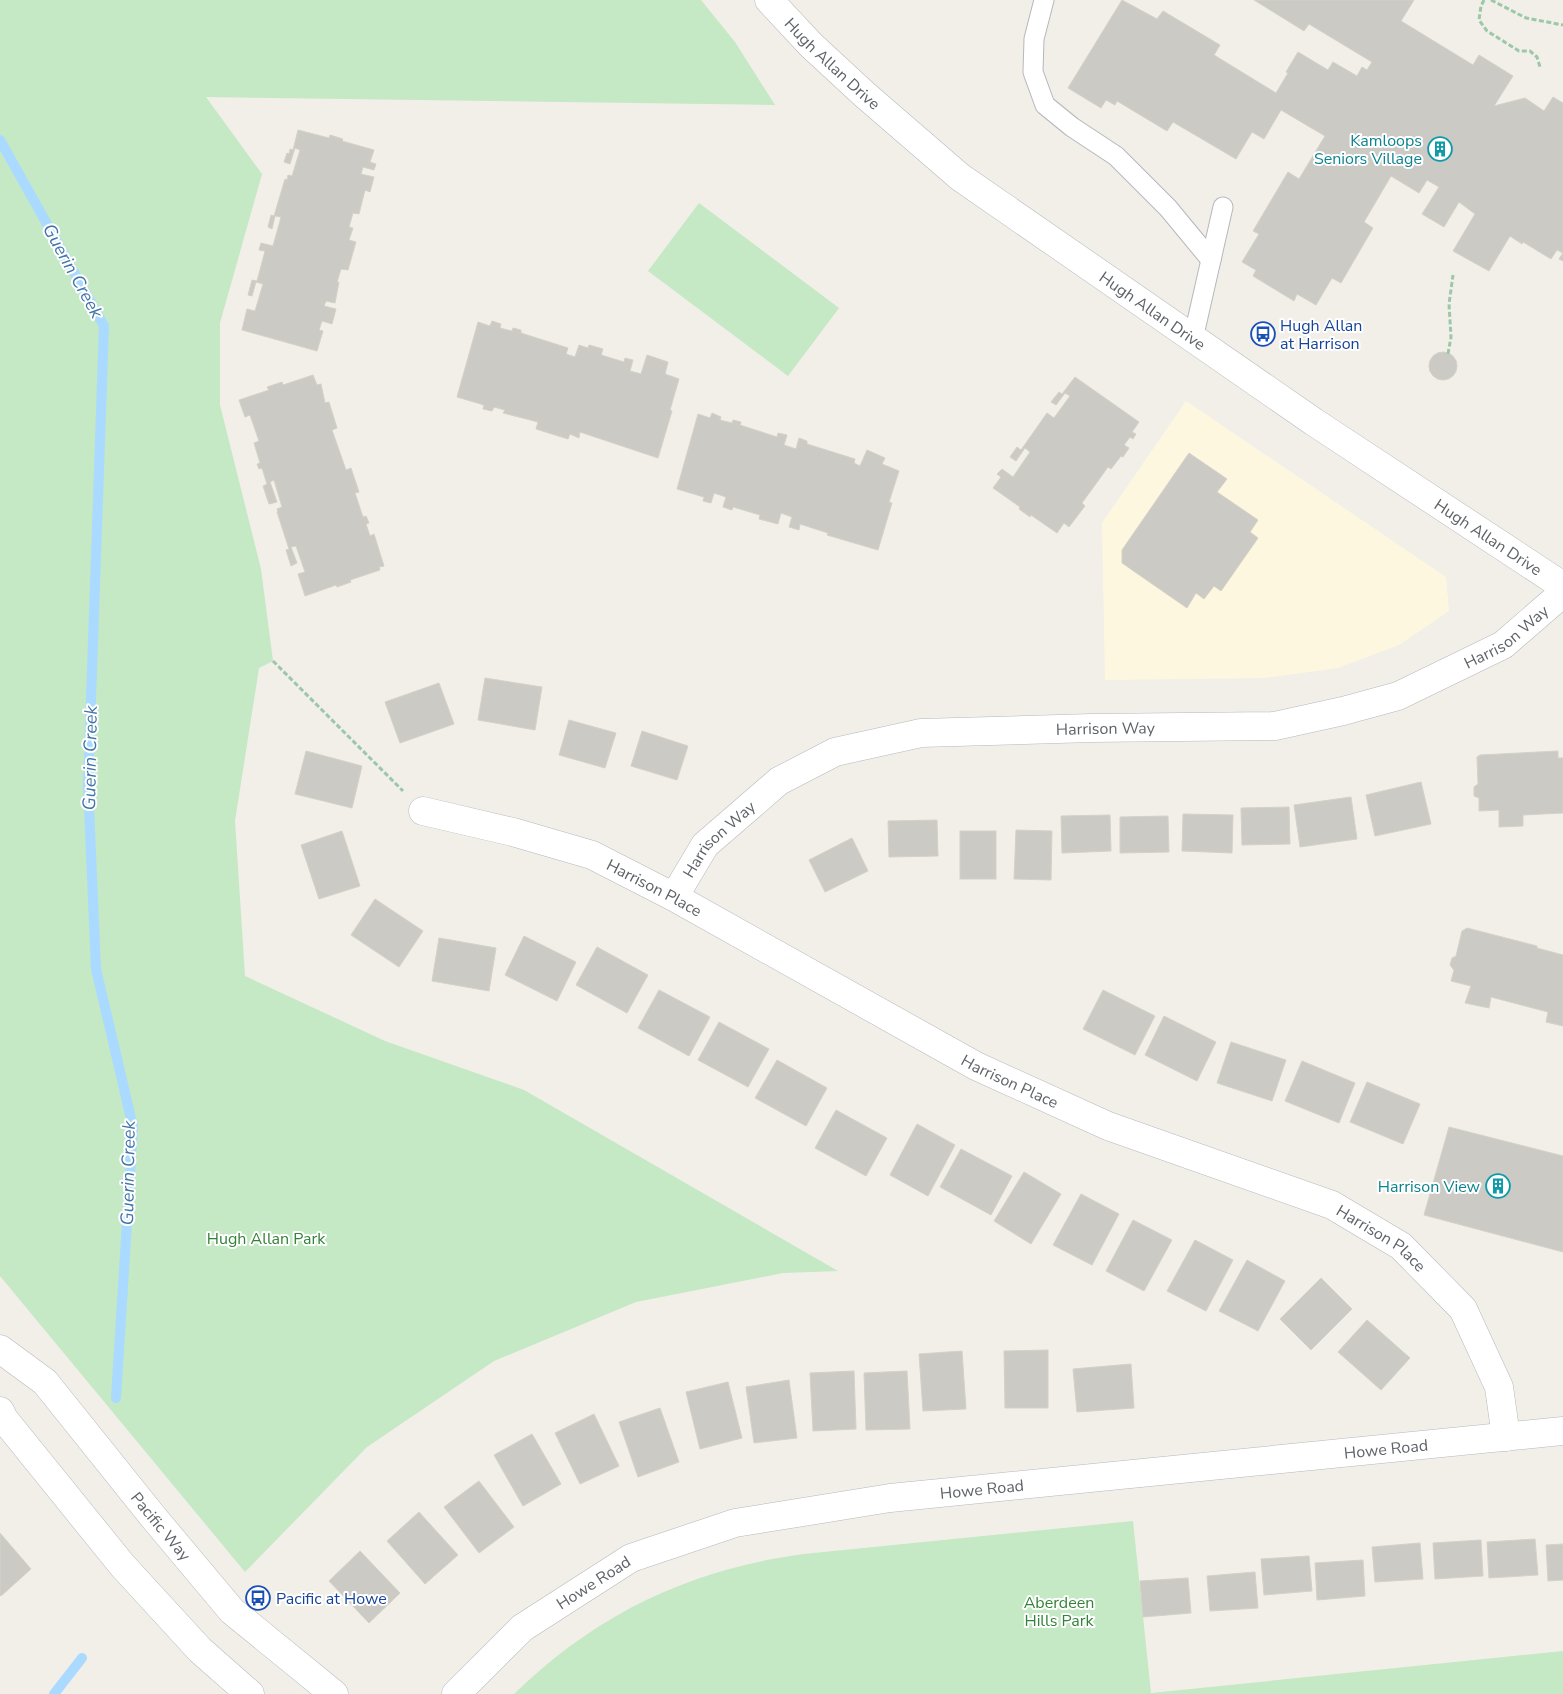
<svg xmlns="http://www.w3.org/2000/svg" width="1563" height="1694" font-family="'Nunito Sans',sans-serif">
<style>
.commercial{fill:#fef7e0}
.green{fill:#c5e8c5}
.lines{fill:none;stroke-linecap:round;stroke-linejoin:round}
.stream{stroke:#aadaff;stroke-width:10}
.building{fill:#cccac5;stroke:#d6d1c6}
.service-casing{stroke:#b5b8bc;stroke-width:21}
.minor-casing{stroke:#b5b8bc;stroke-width:29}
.tertiary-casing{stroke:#b5b8bc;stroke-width:29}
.secondary-casing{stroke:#b6babf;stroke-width:29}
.path{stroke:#9cc7a9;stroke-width:3;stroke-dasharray:5 2.5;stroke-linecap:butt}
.service{stroke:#fff;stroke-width:19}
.minor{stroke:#fff;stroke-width:28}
.tertiary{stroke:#fff;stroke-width:28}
.secondary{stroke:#fff;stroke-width:28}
.labels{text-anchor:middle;stroke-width:4;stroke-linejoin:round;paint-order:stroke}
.street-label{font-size:16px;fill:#5f6368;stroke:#fff}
.culture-label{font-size:16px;fill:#0d838f;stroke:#fff;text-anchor:end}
.transit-label{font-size:16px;fill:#164399;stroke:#fff;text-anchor:start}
.park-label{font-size:16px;fill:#348238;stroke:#fff}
.water-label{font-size:18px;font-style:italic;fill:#4174aa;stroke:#fff}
</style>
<rect width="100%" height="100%" fill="#f1efe8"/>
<path class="commercial" d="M1186,401l260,176 3,34 -50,34 -61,23 -74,10 -159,2 -3,-157z"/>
<g class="green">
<path d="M0,0h701l34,42 40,63 -569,-8 56,77 -42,149v82l41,164 12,92 -14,7 -24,153 10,155 140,65 139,49 314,181 -55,2 -147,29 -142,59 -127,86 -122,125 -245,-296z"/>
<path d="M699,203l140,105 -51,68 -140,-105z"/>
<path d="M1133,1521l18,172 412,-42v43h-1049c82,-80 176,-125 290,-140z"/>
</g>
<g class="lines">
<g class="stream">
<path d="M0,140l104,186 -16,459 8,184 37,158 -17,271"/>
<path d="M54,1694l28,-36"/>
</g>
</g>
<g class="building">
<path d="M1122,0l35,19 6,-8 57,34 -6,10 62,38 12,-20 -2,-1 12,-20 30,18 5,-8 24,14 5,-9 5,3 5,-8 -63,-38 -5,7 -50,-31h160l-13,21 72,44 6,-10 34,21 -19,30 31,-8 19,13 9,-14 10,6v158l-4,-2 4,-6 -6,-3 -6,9 -28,-17 -1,2 -12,-8 -21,35 -36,-20 22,-37 -16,-12 -15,25 -22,-13 17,-27 -12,-7 -8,13 -28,-17 -27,46 9,6 -32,55 -9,-5 -16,27 -19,-11 -3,7 -41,-25 3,-6 -14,-8 17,-28 -6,-3 35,-59 11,7 26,-43 -44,-26 -17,29 -12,-7 -16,27 -63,-37 -6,9 -50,-30 -2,4 -9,-5 -5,8 -33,-20z"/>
<path d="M298,130l31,8 1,-3 13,4 -1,2 32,9 -4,12 6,2 -2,6 -11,-3 -2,7 13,3 -4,15 -5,-2 -6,24 -6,-1 -4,14 4,1 -4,12 7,2 -8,28 -7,-1 -4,13h2l-4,21 -9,-2 -2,5 12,3 -4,15 -10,-3 -3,9 4,1 -6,20 -75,-21 5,-21 8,2 8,-27 -7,-2 -4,14 -4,-1 4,-15 5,1 8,-30 -6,-1 2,-7 12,3 8,-29 -6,-1 -3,13 -4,-2 3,-12 3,1 11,-37 2,1 1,-5 4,1 8,-26 -5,-2 -5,16 -6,-2 3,-9 2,1 1,-5 3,1z"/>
<path d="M492,321l9,3 -1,4 12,3 1,-3 8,2v3l47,15 -2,6 9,3 4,-12 9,3 1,-3 14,4 -2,6 23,7 1,-4 8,2 -3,11 11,3 6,-19 21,7 -3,12 14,5 -9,31 2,1 -14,47 -78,-26 -1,6 -9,-4 -2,5 -32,-10 2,-7 -35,-9 2,-3 -11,-3 -2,4 -9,-2 1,-4 -27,-8 21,-75 12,4z"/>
<circle cx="1443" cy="366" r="14"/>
<path d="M313,375l4,10 4,-1 4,19 4,-1 8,26 -5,2 14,40 5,-2 8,24 -4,1 8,24 3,-1 3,7 -3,1 4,12 4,-2 10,32 -5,1 1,3 -30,10 1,2 -14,5 -1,-2 -31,11 -7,-22 7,-2 -9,-26 -5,1 6,16 -6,3 -5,-16 3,-1 -12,-37h1l-1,-3 5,-2 -8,-27 -4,2 7,20 -8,2 -6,-18 4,-2 -5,-16 -3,1 -2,-5 3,-1 -6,-20 5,-2 -9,-26 -5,2 -6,-17 30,-10 -2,-3 15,-5 1,3z"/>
<path d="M1075,377l64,45 -7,10 4,2 -3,5 -3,-2 -6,8 5,3 -6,9 -2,-1 -10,13 -3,-2 -26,36 3,3 -16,21 -5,-4 -7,10 -26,-18 -1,2 -11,-8 1,-2 -27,-19 8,-11 -4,-3 5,-5 11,8 17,-25 -5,-4 -9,13 -6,-4 7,-10 4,3 26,-37 7,5 16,-22 -5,-3 -9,12 -5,-3 8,-10 3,2z"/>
<path d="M712,413l9,4 -1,3 12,3 1,-3 8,2 -1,3 37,12 1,-4 9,2 -3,10 12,4 3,-11 8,3v3l48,15 -1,4 6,3 7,-16 18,8 -3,6 17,7 -10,31 3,1 -14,47 -51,-15 1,-2 -28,-9 -1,6 -10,-3 3,-10 -11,-4 -3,11 -19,-5 1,-4 -27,-8 -1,3 -9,-3 3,-10 -12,-4 -3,10 -8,-2 1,-4 -27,-8 21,-75 12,4z"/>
<path d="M1189,453l38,26 -10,13 41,28 -8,12 8,6 -37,53 -7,-5 -10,13 -8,-6 -9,15 -65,-45v-13z"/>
<path d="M485,678l57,9 -7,43 -57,-10z"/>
<path d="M439,683l15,41 -54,19 -15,-41z"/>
<path d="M569,720l47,13 -11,35 -46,-13z"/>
<path d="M642,731l46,15 -11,34 -46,-14z"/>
<path d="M306,751l56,15 -10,42 -57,-14z"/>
<path d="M1558,751v7h5v55l-40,2v11l-24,1v-17l-20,1v-13l-5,-2v-9l4,-3 -1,-27 3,-2z"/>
<path d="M1421,782l10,42 -56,12 -9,-41z"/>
<path d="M1351,797l6,42 -57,8 -6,-42z"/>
<path d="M1289,807l1,37 -48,1 -1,-37z"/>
<path d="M1183,814l50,1 -1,38 -50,-2z"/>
<path d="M1110,815l1,36 -49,2 -1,-37z"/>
<path d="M1168,816l1,36 -49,1v-36z"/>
<path d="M937,820l1,36 -49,1 -1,-36z"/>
<path d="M1016,830l36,1 -1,49 -37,-1z"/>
<path d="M342,831l18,55 -41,13 -18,-54z"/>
<rect x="960" y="831" width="36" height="48"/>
<path d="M852,838l16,33 -43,21 -16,-32z"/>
<path d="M375,899l48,32 -24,36 -48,-32z"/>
<path d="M1467,928l70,18v2l26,7v71l-17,-4 2,-10 -57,-15 -2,11 -24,-5 6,-17 -20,-5 3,-11 -4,-5 2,-7 4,-2 6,-25z"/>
<path d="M524,936l52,26 -19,39 -52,-26z"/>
<path d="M439,938l57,10 -7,43 -57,-10z"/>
<path d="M597,947l51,28 -21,38 -51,-28z"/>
<path d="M659,990l51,27 -21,39 -51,-28z"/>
<path d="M1103,990l52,26 -20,39 -52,-26z"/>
<path d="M1164,1016l52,26 -19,39 -52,-26z"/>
<path d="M719,1022l50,27 -21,38 -50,-27z"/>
<path d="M1231,1042l55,18 -14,41 -55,-18z"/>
<path d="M777,1060l50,28 -21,38 -51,-28z"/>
<path d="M1302,1061l53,22 -16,40 -54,-22z"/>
<path d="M1367,1082l53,22 -17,40 -53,-22z"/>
<path d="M836,1110l51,28 -21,38 -51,-28z"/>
<path d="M917,1124l38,21 -27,51 -38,-21z"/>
<path d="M1449,1127l114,29v96l-139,-37z"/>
<path d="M961,1149l51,27 -21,39 -51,-28z"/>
<path d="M1024,1172l37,22 -30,50 -37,-23z"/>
<path d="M1081,1194l38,20 -27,51 -39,-20z"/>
<path d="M1133,1220l39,20 -28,51 -38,-20z"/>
<path d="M1195,1240l38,20 -27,51 -39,-20z"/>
<path d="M1247,1260l38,21 -27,50 -39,-20z"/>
<path d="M1321,1278l31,31 -41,41 -31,-31z"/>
<path d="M1367,1320l43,38 -29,32 -43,-38z"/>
<path d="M1048,1350v58h-43l-1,-57z"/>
<path d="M962,1351l4,58 -43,2 -4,-57z"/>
<path d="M1131,1364l3,44 -57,4 -4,-43z"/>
<path d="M854,1371l2,58 -43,2 -3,-58z"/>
<path d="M907,1371l3,58 -44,1 -2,-57z"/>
<path d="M789,1380l8,58 -43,5 -8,-56z"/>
<path d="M728,1382l14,56 -42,11 -14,-57z"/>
<path d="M660,1408l19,54 -41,15 -19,-55z"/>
<path d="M594,1414l25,52 -39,18 -25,-51z"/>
<path d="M532,1434l29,50 -38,22 -29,-51z"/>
<path d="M479,1481l35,46 -35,26 -35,-46z"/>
<path d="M419,1512l39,43 -33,29 -38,-43z"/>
<path d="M0,1533l31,36 -30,27 -1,-1z"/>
<path d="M1535,1539l3,36 -49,3 -2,-36z"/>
<path d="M1481,1540l2,36 -48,3 -2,-36z"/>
<path d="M1420,1543l3,36 -48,3 -3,-35z"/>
<path d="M1563,1544v36l-15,1 -2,-36z"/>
<path d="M360,1551l40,42 -31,30 -40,-42z"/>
<path d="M1309,1556l3,35 -48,4 -3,-36z"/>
<path d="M1363,1560l2,36 -48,4 -2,-37z"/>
<path d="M1255,1572l3,36 -48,3 -3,-35z"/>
<path d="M1188,1578l3,35 -48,4 -3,-36z"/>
</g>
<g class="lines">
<g class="service-casing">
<g id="service">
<path d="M1044,0l-10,39 -1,33 12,33 27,22 44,29 52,52 43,52"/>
<path d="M1193,339l30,-132"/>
</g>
</g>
<g class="minor-casing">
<g id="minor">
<path id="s1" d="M423,811l90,21 79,23 82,42 302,169 132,60 224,79 69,41 62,63 36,78 7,50"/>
<path id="s2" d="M674,897l31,-52 74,-64 56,-29 86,-19 171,-5 183,-2 68,-15 55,-15 105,-51 60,-52"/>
</g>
</g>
<g class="tertiary-casing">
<g id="tertiary">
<path id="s3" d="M456,1694l66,-66 109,-70 104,-35 155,-25 673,-67"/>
</g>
</g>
<g class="secondary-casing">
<g id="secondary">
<path id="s4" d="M769,0l42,45 53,49 96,83 354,245 249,164"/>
<path id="s5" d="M0,1349l45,33 109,136 78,93 102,83"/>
<path d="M0,1411l4,8 118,146 78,85 50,44"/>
</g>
</g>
<g class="path">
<path d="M1484,0l-3,6 -2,14 8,11 32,20h11l7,6 3,10"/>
<path d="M1491,0l35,18 37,7"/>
<path d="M1448,354l3,-17 -2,-33 4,-29"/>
<path d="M273,661l130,130"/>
</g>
<use href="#service" class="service"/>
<use href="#minor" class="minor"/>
<use href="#tertiary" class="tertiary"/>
<use href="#secondary" class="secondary"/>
</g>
<defs>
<g id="building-ring" transform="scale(1.25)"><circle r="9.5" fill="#fff" stroke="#0f9aa8" stroke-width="1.5"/><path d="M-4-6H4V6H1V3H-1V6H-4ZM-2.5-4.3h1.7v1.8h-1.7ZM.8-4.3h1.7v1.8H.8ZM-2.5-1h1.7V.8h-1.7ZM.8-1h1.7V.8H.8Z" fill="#0f9aa8"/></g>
<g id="bus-ring" transform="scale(1.25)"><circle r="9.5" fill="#fff" stroke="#1a4fb4" stroke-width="1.5"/><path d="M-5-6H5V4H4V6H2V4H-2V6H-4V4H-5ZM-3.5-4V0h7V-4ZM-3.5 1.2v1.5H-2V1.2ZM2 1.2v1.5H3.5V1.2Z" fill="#1a4fb4"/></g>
</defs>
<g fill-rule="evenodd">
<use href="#building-ring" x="1440" y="149"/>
<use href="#bus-ring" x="1263" y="334"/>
<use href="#building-ring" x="1498" y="1186"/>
<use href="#bus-ring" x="258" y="1598"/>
</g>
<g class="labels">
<g class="street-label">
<text dy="6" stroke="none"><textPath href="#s4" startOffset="90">Hugh Allan Drive</textPath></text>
<text dy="6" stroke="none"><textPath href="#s4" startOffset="495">Hugh Allan Drive</textPath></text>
<text dy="6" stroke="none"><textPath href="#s4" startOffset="900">Hugh Allan Drive</textPath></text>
<text dy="6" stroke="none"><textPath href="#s2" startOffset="914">Harrison Way</textPath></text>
<text dy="6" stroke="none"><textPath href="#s2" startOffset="494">Harrison Way</textPath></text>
<text dy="6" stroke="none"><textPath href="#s2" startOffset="74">Harrison Way</textPath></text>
<text dy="6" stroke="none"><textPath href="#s1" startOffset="245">Harrison Place</textPath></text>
<text dy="6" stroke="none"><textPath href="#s1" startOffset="650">Harrison Place</textPath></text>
<text dy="6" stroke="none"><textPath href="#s1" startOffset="1055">Harrison Place</textPath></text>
<text dy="6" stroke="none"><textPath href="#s3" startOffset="988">Howe Road</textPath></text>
<text dy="6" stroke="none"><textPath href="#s3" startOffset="582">Howe Road</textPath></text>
<text dy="6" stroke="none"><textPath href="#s5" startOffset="241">Pacific Way</textPath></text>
<text dy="6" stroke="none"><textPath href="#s3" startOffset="178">Howe Road</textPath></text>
</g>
<g class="culture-label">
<text x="1422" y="146">Kamloops<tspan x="1422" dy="18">Seniors Village</tspan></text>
<text x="1480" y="1192">Harrison View</text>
</g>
<g class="transit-label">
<text x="1280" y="331">Hugh Allan<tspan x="1280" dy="18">at Harrison</tspan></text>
<text x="276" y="1604">Pacific at Howe</text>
</g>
<g class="park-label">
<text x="266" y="1244">Hugh Allan Park</text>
<text x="1059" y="1608">Aberdeen<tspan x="1059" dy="18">Hills Park</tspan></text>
</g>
<g class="water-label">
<text transform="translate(73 271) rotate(61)" y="6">Guerin Creek</text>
<text transform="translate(90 758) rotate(-89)" y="6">Guerin Creek</text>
<text transform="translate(128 1173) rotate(-89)" y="6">Guerin Creek</text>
</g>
</g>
</svg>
